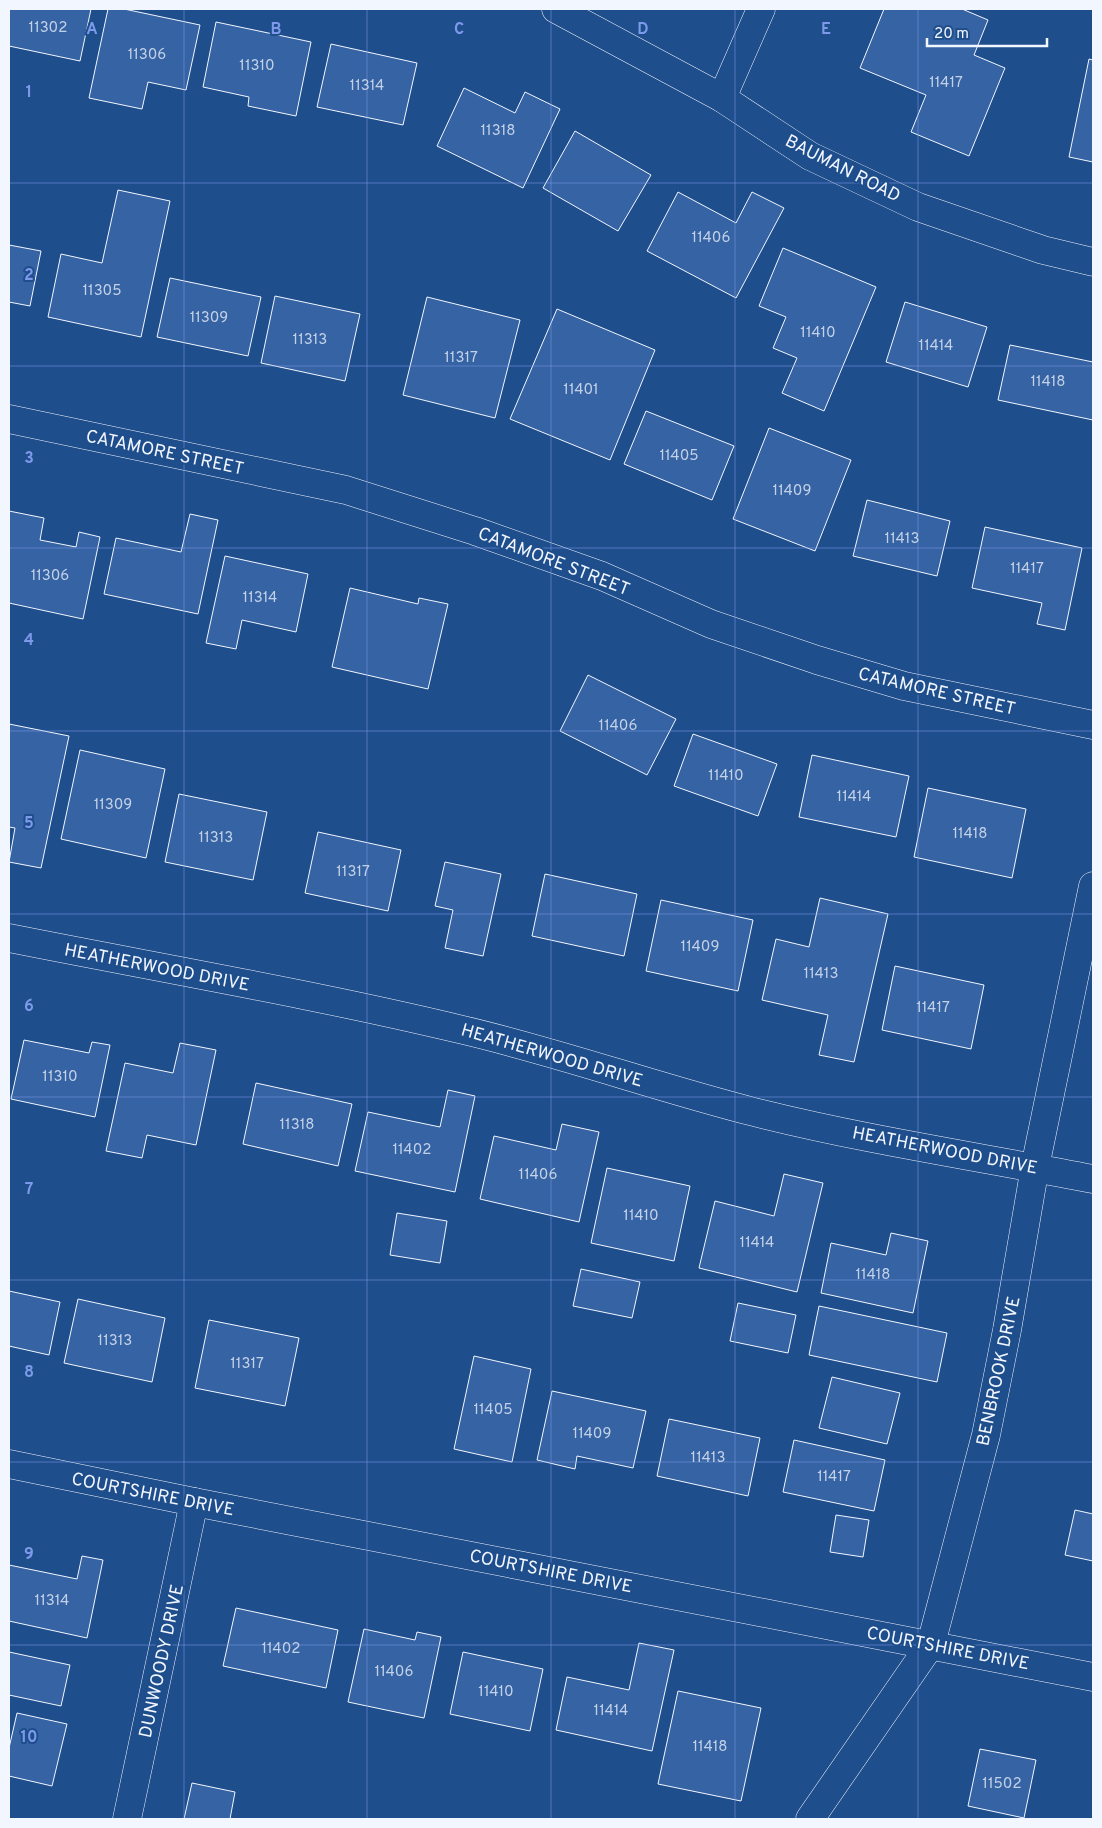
<svg xmlns="http://www.w3.org/2000/svg" width="1102" height="1828" font-family="Overpass,sans-serif">
<style>
.building{fill:#3563a3;stroke:#f2f6ff}
.lines{fill:none;stroke-linecap:round;stroke-linejoin:round}
.street-casing{stroke:#f2f6ff;stroke-width:29}
.secondary-casing{stroke:#f2f6ff;stroke-width:29}
.street{stroke:#1f4e8c;stroke-width:28}
.secondary{stroke:#1f4e8c;stroke-width:28}
.grid{fill:none;stroke:#7d9aea;stroke-width:1;stroke-opacity:0.55}
.labels{text-anchor:middle;stroke-width:4;stroke-linejoin:round;paint-order:stroke}
.number-label{font-size:15px;fill:#c3d1e8}
.street-label{font-size:18px;fill:#f2f6ff;stroke:#1f4e8c}
.grid-label{font-size:16px;text-anchor:middle;font-weight:bold;fill:#7d9aea;stroke:#1f4e8c;stroke-width:4;stroke-linejoin:round;paint-order:stroke}
</style>
<rect width="100%" height="100%" fill="#1f4e8c"/>
<g class="building">
<path d="M9,9h82l-11,52 -71,-15z"/>
<path d="M108,9h16l76,16 -14,65 -38,-8 -6,27 -53,-11z"/>
<path d="M884,9h78l26,11 -14,35 31,13 -36,88 -58,-24 15,-37 -66,-27z"/>
<path d="M216,22l95,20 -15,74 -48,-10 1,-9 -46,-10z"/>
<path d="M331,44l86,19 -14,62 -86,-18z"/>
<path d="M1089,59l4,1v102l-24,-5z"/>
<path d="M464,88l51,25 10,-21 35,17 -37,79 -86,-42z"/>
<path d="M575,131l76,44 -33,56 -75,-43z"/>
<path d="M118,190l52,11 -29,136 -93,-20 13,-63 41,9z"/>
<path d="M678,192l58,31 16,-31 32,16 -48,90 -89,-47z"/>
<path d="M9,245l32,6 -11,55 -21,-4z"/>
<path d="M783,248l93,39 -52,124 -42,-18 15,-35 -24,-10 13,-31 -27,-11z"/>
<path d="M170,278l91,19 -13,59 -91,-19z"/>
<path d="M275,296l85,18 -15,67 -84,-18z"/>
<path d="M427,297l93,23 -25,98 -92,-23z"/>
<path d="M905,302l82,25 -19,60 -82,-25z"/>
<path d="M557,309l98,41 -45,110 -100,-41z"/>
<path d="M1010,345l83,17v58l-95,-20z"/>
<path d="M646,411l88,35 -22,54 -88,-36z"/>
<path d="M769,428l82,32 -36,91 -82,-32z"/>
<path d="M867,500l83,21 -13,55 -84,-20z"/>
<path d="M9,511l35,7 -4,22 36,7 3,-15 21,5 -17,82 -74,-16z"/>
<path d="M190,514l28,6 -20,94 -94,-20 12,-56 65,14z"/>
<path d="M985,527l97,21 -17,82 -28,-6 5,-21 -70,-15z"/>
<path d="M225,556l83,18 -12,58 -54,-12 -6,29 -30,-6z"/>
<path d="M350,588l68,16 1,-6 29,6 -20,85 -96,-22z"/>
<path d="M588,675l88,44 -29,56 -87,-44z"/>
<path d="M9,724l60,12 -28,132 -32,-6 6,-34 -6,-1z"/>
<path d="M693,734l84,30 -19,52 -84,-30z"/>
<path d="M80,750l85,19 -19,89 -85,-19z"/>
<path d="M812,755l97,21 -13,61 -97,-20z"/>
<path d="M928,788l98,21 -14,69 -98,-21z"/>
<path d="M179,794l88,18 -14,68 -88,-18z"/>
<path d="M318,832l83,18 -13,61 -83,-18z"/>
<path d="M445,862l56,12 -18,82 -38,-8 8,-38 -18,-4z"/>
<path d="M545,874l92,20 -13,62 -92,-20z"/>
<path d="M820,898l68,16 -34,148 -35,-7 9,-40 -66,-15 14,-61 33,8z"/>
<path d="M661,900l92,20 -15,71 -92,-20z"/>
<path d="M895,966l89,19 -13,64 -89,-19z"/>
<path d="M24,1040l65,13 3,-11 18,3 -15,72 -84,-18z"/>
<path d="M180,1043l36,7 -20,95 -49,-10 -5,23 -36,-7 19,-88 48,10z"/>
<path d="M256,1083l96,21 -14,62 -95,-22z"/>
<path d="M448,1090l27,6 -20,96 -100,-21 13,-59 72,15z"/>
<path d="M562,1124l37,8 -20,90 -99,-23 14,-63 62,14z"/>
<path d="M607,1168l83,18 -16,75 -83,-18z"/>
<path d="M784,1174l39,9 -26,109 -98,-24 16,-67 59,15z"/>
<path d="M397,1213l50,8 -7,42 -50,-8z"/>
<path d="M891,1233l37,8 -15,72 -92,-20 10,-50 55,12z"/>
<path d="M581,1269l59,13 -8,36 -59,-12z"/>
<path d="M9,1291l51,11 -11,53 -40,-9z"/>
<path d="M78,1299l87,19 -13,64 -88,-19z"/>
<path d="M738,1303l58,12 -8,38 -58,-12z"/>
<path d="M819,1306l128,27 -10,49 -128,-27z"/>
<path d="M209,1320l90,18 -14,68 -90,-18z"/>
<path d="M474,1356l57,13 -19,93 -58,-13z"/>
<path d="M832,1377l68,16 -13,51 -68,-16z"/>
<path d="M552,1391l94,20 -13,57 -56,-12 -2,13 -38,-9z"/>
<path d="M669,1419l91,19 -12,58 -91,-20z"/>
<path d="M794,1440l91,20 -11,51 -91,-19z"/>
<path d="M1075,1510l18,4v47l-28,-6z"/>
<path d="M836,1515l33,5 -6,37 -33,-5z"/>
<path d="M82,1556l21,4 -16,78 -78,-17v-56l68,14z"/>
<path d="M236,1608l102,22 -12,58 -103,-22z"/>
<path d="M364,1629l51,11 2,-8 24,5 -17,81 -76,-16z"/>
<path d="M639,1643l35,7 -22,101 -96,-21 11,-53 62,13z"/>
<path d="M9,1652l61,13 -9,41 -52,-11z"/>
<path d="M463,1652l80,17 -13,62 -80,-17z"/>
<path d="M678,1691l83,17 -20,93 -83,-17z"/>
<path d="M17,1713l50,11 -15,62 -43,-10v-28z"/>
<path d="M980,1749l56,11 -12,58 -56,-12z"/>
<path d="M192,1783l43,9 -5,27h-46z"/>
</g>
<g class="lines">
<g class="street-casing">
<g id="street">
<path d="M722,98l39,-89"/>
<path d="M9,419l337,71 129,41 127,45 109,48 106,36 87,26 189,39"/>
<path d="M9,938c151,30 304,56 454,92 98,23 193,57 291,82 111,28 226,45 339,67"/>
<path d="M9,1464l185,38 899,175"/>
<path d="M127,1819l67,-317"/>
<path d="M810,1819l121,-175 55,-209 21,-105 28,-163 58,-281"/>
</g>
</g>
<g class="secondary-casing">
<path id="secondary" d="M556,9l166,89 88,58 108,51 125,43 50,12"/>
</g>
<use href="#street" class="street"/>
<use href="#secondary" class="secondary"/>
</g>
<path class="grid" d="M184,9v1810M367,9v1810M551,9v1810M735,9v1810M918,9v1810M9,183h1084M9,366h1084M9,548h1084M9,731h1084M9,914h1084M9,1097h1084M9,1280h1084M9,1462h1084M9,1645h1084"/>
<g class="labels">
<g class="number-label">
<text x="48" y="32">11302</text>
<text x="147" y="59">11306</text>
<text x="257" y="70">11310</text>
<text x="946" y="87">11417</text>
<text x="367" y="90">11314</text>
<text x="498" y="135">11318</text>
<text x="711" y="242">11406</text>
<text x="102" y="295">11305</text>
<text x="209" y="322">11309</text>
<text x="818" y="337">11410</text>
<text x="310" y="344">11313</text>
<text x="936" y="350">11414</text>
<text x="461" y="362">11317</text>
<text x="1048" y="386">11418</text>
<text x="581" y="394">11401</text>
<text x="679" y="460">11405</text>
<text x="792" y="495">11409</text>
<text x="902" y="543">11413</text>
<text x="1027" y="573">11417</text>
<text x="50" y="580">11306</text>
<text x="260" y="602">11314</text>
<text x="618" y="730">11406</text>
<text x="726" y="780">11410</text>
<text x="854" y="801">11414</text>
<text x="113" y="809">11309</text>
<text x="970" y="838">11418</text>
<text x="216" y="842">11313</text>
<text x="353" y="876">11317</text>
<text x="700" y="951">11409</text>
<text x="821" y="978">11413</text>
<text x="933" y="1012">11417</text>
<text x="60" y="1081">11310</text>
<text x="297" y="1129">11318</text>
<text x="412" y="1154">11402</text>
<text x="538" y="1179">11406</text>
<text x="641" y="1220">11410</text>
<text x="757" y="1247">11414</text>
<text x="873" y="1279">11418</text>
<text x="115" y="1345">11313</text>
<text x="247" y="1368">11317</text>
<text x="493" y="1414">11405</text>
<text x="592" y="1438">11409</text>
<text x="708" y="1462">11413</text>
<text x="834" y="1481">11417</text>
<text x="52" y="1605">11314</text>
<text x="281" y="1653">11402</text>
<text x="394" y="1676">11406</text>
<text x="496" y="1696">11410</text>
<text x="611" y="1715">11414</text>
<text x="710" y="1751">11418</text>
<text x="1002" y="1788">11502</text>
</g>
<g class="street-label">
<text transform="translate(843 168) rotate(27)" y="6">BAUMAN ROAD</text>
<text transform="translate(165 452) rotate(12)" y="6">CATAMORE STREET</text>
<text transform="translate(554 561) rotate(21)" y="6">CATAMORE STREET</text>
<text transform="translate(937 691) rotate(13)" y="6">CATAMORE STREET</text>
<text transform="translate(157 967) rotate(11)" y="6">HEATHERWOOD DRIVE</text>
<text transform="translate(552 1055) rotate(16)" y="6">HEATHERWOOD DRIVE</text>
<text transform="translate(945 1150) rotate(11)" y="6">HEATHERWOOD DRIVE</text>
<text transform="translate(998 1371) rotate(-78)" y="6">BENBROOK DRIVE</text>
<text transform="translate(153 1494) rotate(11)" y="6">COURTSHIRE DRIVE</text>
<text transform="translate(551 1571) rotate(11)" y="6">COURTSHIRE DRIVE</text>
<text transform="translate(948 1648) rotate(11)" y="6">COURTSHIRE DRIVE</text>
<text transform="translate(161 1661) rotate(-78)" y="6">DUNWOODY DRIVE</text>
</g>
</g>
<g class="grid-label">
<text x="92" y="34">A</text>
<text x="276" y="34">B</text>
<text x="459" y="34">C</text>
<text x="643" y="34">D</text>
<text x="826" y="34">E</text>
<text x="29" y="97">1</text>
<text x="29" y="280">2</text>
<text x="29" y="463">3</text>
<text x="29" y="645">4</text>
<text x="29" y="828">5</text>
<text x="29" y="1011">6</text>
<text x="29" y="1194">7</text>
<text x="29" y="1377">8</text>
<text x="29" y="1559">9</text>
<text x="29" y="1742">10</text>
</g>
<rect width="1102" height="1828" fill="none" stroke="#f2f6ff" stroke-width="20"/>
<path d="M927 38v8h120v-8" fill="none" stroke="#f2f6ff" stroke-width="2.5"/>
<text x="934" y="38" font-size="15" fill="#f2f6ff" stroke="#1f4e8c" stroke-width="4" paint-order="stroke">20 m</text>
</svg>
